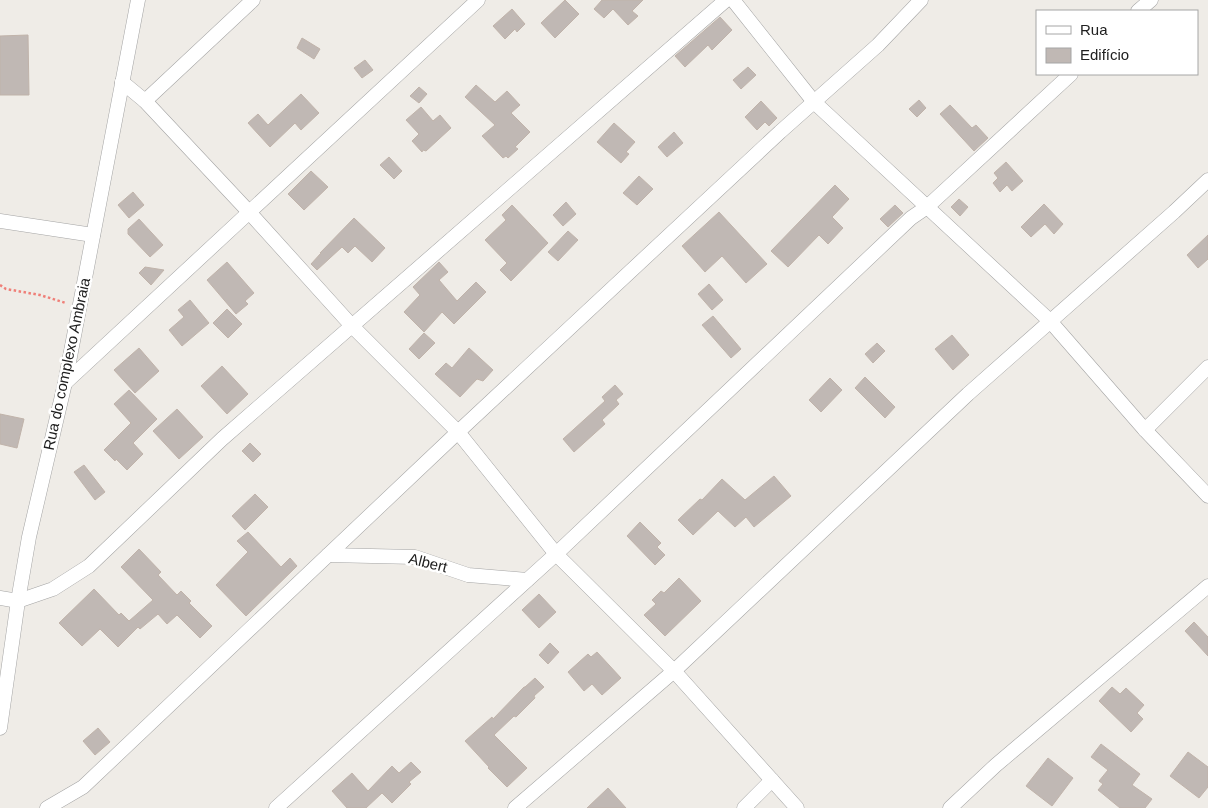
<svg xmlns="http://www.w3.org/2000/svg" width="1208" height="808" font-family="Arial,sans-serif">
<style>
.building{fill:#c0b8b4;stroke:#c0b3aa}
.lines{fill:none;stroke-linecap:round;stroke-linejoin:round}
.minor-casing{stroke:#a4a4a4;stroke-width:15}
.path{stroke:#ef7f78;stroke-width:2.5;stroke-dasharray:2.5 2.5;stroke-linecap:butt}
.minor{stroke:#fff;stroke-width:14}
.labels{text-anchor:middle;stroke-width:5;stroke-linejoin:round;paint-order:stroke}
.street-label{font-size:15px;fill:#202020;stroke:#fff}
</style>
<rect width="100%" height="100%" fill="#efece7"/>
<g class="building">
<path d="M565,0l14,14 -24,24 -14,-15z"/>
<path d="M602,0h41l-11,11 6,5 -10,9 -15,-16 -9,9 -10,-9z"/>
<path d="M512,9l13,15 -8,8 -2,-3 -10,10 -12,-13z"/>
<path d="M720,17l12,13 -20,20 -4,-5 -23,22 -10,-11z"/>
<path d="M28,35l1,60h-29v-59z"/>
<path d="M302,38l18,11 -6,10 -17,-11z"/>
<path d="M365,60l8,10 -11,8 -8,-10z"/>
<path d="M748,67l8,8 -15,14 -8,-9z"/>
<path d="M476,85l19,17 12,-11 13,14 -9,8 19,19 -15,15 3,2 -10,9 -2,-2 -3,2 -21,-22 13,-11 -30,-28z"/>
<path d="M419,87l8,7 -8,9 -9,-7z"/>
<path d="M301,94l18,19 -18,17 -6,-7 -25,24 -22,-24 10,-9 10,11z"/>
<path d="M919,100l7,8 -9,9 -8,-8z"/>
<path d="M761,101l16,17 -8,8 -4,-4 -8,8 -12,-13z"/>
<path d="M950,105l22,23 4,-3 12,13 -14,13 -34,-37z"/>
<path d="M421,107l12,14 7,-6 11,13 -25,23 -3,-1 -1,2 -10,-11 7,-7 -13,-14z"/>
<path d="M614,123l21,19 -9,10 3,2 -8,9 -24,-21z"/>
<path d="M674,132l9,11 -16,14 -9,-10z"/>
<path d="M389,157l13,14 -8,8 -14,-14z"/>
<path d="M1006,162l17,19 -11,10 -5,-6 -7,7 -7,-9 5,-5 -4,-5z"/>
<path d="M311,171l17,16 -24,23 -16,-16z"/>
<path d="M639,176l14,13 -16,16 -14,-12z"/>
<path d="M835,185l14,14 -17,18 11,11 -15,16 -9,-9 -31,32 -17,-16z"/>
<path d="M133,192l11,13 -15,13 -11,-13z"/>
<path d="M959,199l9,8 -8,9 -9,-9z"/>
<path d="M566,202l10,12 -13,12 -10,-11z"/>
<path d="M1044,204l19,20 -9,10 -9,-10 -14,13 -10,-10z"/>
<path d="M512,205l36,38 -37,38 -11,-11 7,-7 -22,-23 21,-20 -4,-5z"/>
<path d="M895,205l8,8 -15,14 -8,-8z"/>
<path d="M719,212l48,52 -21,19 -24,-27 -17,16 -23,-26z"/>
<path d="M354,218l31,30 -13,14 -17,-16 -7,7 -6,-6 -25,23 -6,-6 10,-11h-1z"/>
<path d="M139,219l24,26 -13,12 -22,-23v-5z"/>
<path d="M568,231l10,9 -20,21 -10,-9z"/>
<path d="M1208,235v24l-10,9 -11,-13z"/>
<path d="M227,262l27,31 -9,8 3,3 -12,10 -29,-34z"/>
<path d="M439,262l9,10 -9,8 18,21 19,-19 10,10 -32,32 -12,-12 -18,20 -20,-20 16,-17 -7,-8z"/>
<path d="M145,267l19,3 -13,15 -12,-12z"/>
<path d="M709,284l14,16 -11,10 -14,-16z"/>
<path d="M190,300l19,23 -27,23 -13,-16 15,-13 -6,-7z"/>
<path d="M227,309l15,15 -14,14 -15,-15z"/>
<path d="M713,316l28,33 -10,9 -29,-33z"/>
<path d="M424,333l11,10 -16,16 -10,-10z"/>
<path d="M952,335l17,20 -16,15 -18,-21z"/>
<path d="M877,343l8,8 -12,12 -8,-9z"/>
<path d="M139,348l20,23 -24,22 -21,-23z"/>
<path d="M469,348l24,22 -10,11 -6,-2 -17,18 -25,-23 11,-11 6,5z"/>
<path d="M222,366l26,28 -21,20 -26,-28z"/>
<path d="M865,377l30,30 -10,11 -30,-30z"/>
<path d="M830,378l12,12 -21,22 -12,-12z"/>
<path d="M615,385l8,9 -7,6 3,4 -17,16 3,4 -31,28 -11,-13 42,-38 -3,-4z"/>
<path d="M129,390l28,29 -24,24 10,11 -16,16 -11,-11 -1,2 -11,-11 27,-27 -17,-19z"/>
<path d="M177,409l26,28 -24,22 -26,-28z"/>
<path d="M0,414l24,5 -7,29 -17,-4z"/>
<path d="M250,443l11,11 -8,8 -11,-11z"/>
<path d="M84,465l21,27 -10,8 -21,-28z"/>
<path d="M774,476l17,20 -37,31 -8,-10 -11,10 -17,-16 -25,24 -15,-15 22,-21 2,1 20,-21 23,21z"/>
<path d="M255,494l13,13 -23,23 -13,-14z"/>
<path d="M640,522l21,21 -4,4 8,8 -10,10 -28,-29z"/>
<path d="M248,532l33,35 9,-9 7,8 -51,50 -30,-31 32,-33 -11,-11z"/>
<path d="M139,549l22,23 -3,3 19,20 4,-4 10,10 -2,2 23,23 -12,12 -23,-23 -10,9 -9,-10 -18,15 -2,-2 -20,20 -18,-18 -18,17 -23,-23 35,-34 25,26 2,-2 8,8 24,-21 -32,-33z"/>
<path d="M679,578l22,23 -36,35 -21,-21 12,-11 -4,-4 9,-9 3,2z"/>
<path d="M539,594l17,18 -17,16 -17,-18z"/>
<path d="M1194,622l14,15v19l-23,-25z"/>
<path d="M550,643l9,9 -11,12 -9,-9z"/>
<path d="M597,652l24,26 -19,17 -10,-11 -8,7 -16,-19 20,-18 3,3z"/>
<path d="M535,678l9,9 -10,9 1,2 -19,19 -2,-1 -20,19 33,33 -20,19 -19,-19 1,-1 -24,-26 27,-24 1,2 31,-32h1z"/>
<path d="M1112,687l8,7 6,-6 18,17 -7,8 6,6 -12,13 -32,-31z"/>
<path d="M98,728l12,14 -15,13 -12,-14z"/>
<path d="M1101,744l39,30 -8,11 20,14 -7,9h-25l-22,-18 5,-6 -4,-3 9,-11 -17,-13z"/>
<path d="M1188,752l20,15v20l-9,11 -29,-22z"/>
<path d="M1048,758l25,20 -21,28 -26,-20z"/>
<path d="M411,762l10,10 -12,10 2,2 -19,19 -10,-10 -16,15h-19l-15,-17 20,-18 16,18 24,-25 7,7z"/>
<path d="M608,788l18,20h-39z"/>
</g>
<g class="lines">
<g class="minor-casing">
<g id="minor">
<path d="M733,0l81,102 236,219 95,109 63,66"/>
<path d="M1138,11l13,-11"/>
<path d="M122,82l23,19 104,111 103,114 106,106 98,122 118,117 123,137"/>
<path d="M145,101l108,-101"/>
<path d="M0,221l93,14"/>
<path d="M65,383l413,-383"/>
<path d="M1145,430l63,-63"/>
<path d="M328,555l87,2 53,18 59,5"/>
<path d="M0,598l18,3 35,-12 36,-23 133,-127 504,-439"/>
<path d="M0,728l18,-127 11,-64 36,-154 73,-383"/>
<path d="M47,808l36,-21 375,-355 322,-300 98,-87 43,-45"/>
<path d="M276,808l280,-254 355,-336 16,-11 144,-133"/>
<path d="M515,808l159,-137 294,-277 206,-182 34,-32"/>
<path d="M744,808l28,-28"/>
<path d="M950,808l46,-43 212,-179"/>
</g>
</g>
<path class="path" d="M0,285l6,4 34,6 26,8"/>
<use href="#minor" class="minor"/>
</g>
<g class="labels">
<g class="street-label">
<text transform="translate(67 364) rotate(-78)" y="5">Rua do complexo Ambraia</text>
<text transform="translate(428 563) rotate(14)" y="5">Albert</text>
</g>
</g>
<rect x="1036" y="10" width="162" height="65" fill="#ffffff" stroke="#a6a6a6"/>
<rect x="1046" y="26" width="25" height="8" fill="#ffffff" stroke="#a6a6a6"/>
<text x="1080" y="35" font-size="15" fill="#202020">Rua</text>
<rect x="1046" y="48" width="25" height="15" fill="#c0b8b4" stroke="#a6a6a6"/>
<text x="1080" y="60" font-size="15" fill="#202020">Edifício</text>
</svg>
